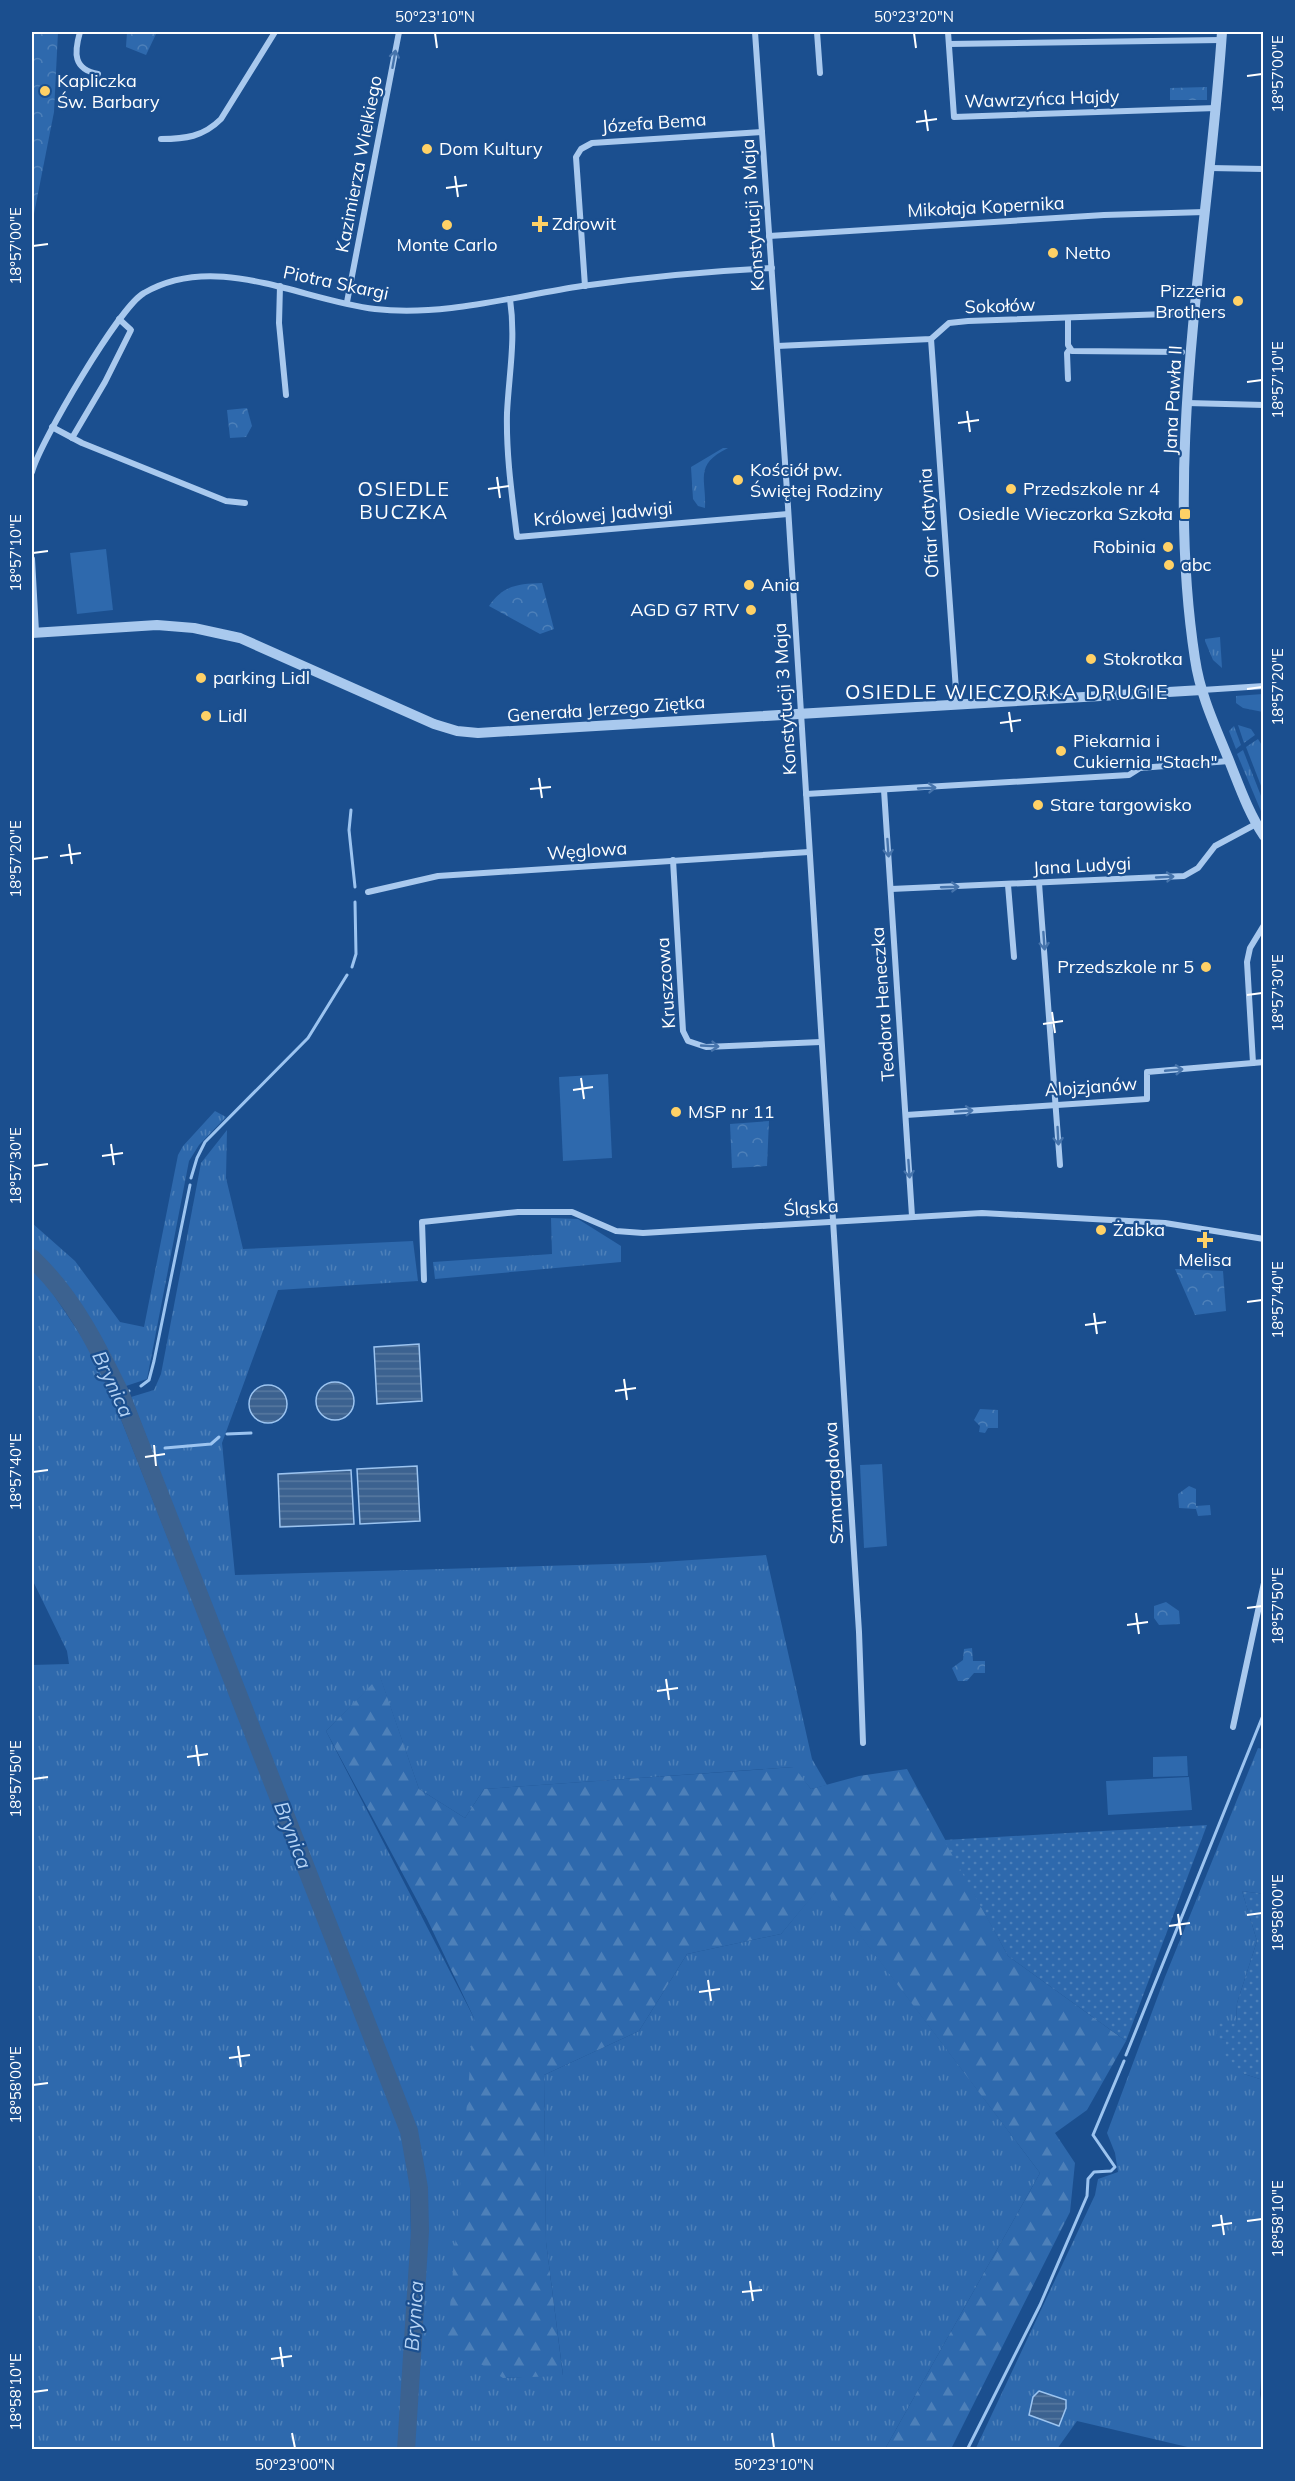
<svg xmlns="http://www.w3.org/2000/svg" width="1295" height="2481" font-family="Mulish,sans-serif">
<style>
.grass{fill:url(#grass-tufts)}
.forest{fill:url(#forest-firs)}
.park{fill:url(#park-crowns)}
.garden{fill:url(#garden-dots)}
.pitch{fill:#2e69ad}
.water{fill:url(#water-rules);stroke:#9cc4f0;stroke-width:1.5}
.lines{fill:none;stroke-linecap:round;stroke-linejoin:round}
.stream{stroke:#9cc4f0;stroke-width:3}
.river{stroke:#3c6290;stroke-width:18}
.minor{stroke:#a9c9ee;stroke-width:6}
.tertiary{stroke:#a9c9ee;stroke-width:10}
.oneway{stroke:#4674ac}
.ticks{fill:none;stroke:#fff;stroke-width:2}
.poi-dot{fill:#ffd166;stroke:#1b4f8f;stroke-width:2}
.labels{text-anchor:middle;stroke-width:4.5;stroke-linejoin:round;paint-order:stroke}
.poi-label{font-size:18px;fill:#fff;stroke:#1b4f8f;text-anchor:start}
.street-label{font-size:18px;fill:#fff;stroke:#1b4f8f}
.neighbourhood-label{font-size:20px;letter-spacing:1.5px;fill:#fff;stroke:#1b4f8f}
.water-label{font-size:20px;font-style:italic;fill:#b5d3f5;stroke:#1b4f8f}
.neatline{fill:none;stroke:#fff;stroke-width:2}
.ticks-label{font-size:15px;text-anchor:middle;fill:#fff}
</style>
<defs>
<pattern id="grass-tufts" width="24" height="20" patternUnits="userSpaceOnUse" patternTransform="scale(1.5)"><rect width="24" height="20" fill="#2e69ad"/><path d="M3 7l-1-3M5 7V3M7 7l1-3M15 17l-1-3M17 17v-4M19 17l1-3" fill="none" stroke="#4d80b9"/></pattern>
<pattern id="forest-firs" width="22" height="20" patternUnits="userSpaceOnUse" patternTransform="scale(1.5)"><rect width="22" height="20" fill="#2e69ad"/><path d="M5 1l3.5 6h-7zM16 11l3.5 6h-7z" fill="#4d80b9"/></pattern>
<pattern id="park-crowns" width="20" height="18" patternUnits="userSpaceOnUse" patternTransform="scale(1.5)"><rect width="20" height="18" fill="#2e69ad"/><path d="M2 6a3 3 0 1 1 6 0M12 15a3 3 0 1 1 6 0" fill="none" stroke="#4d80b9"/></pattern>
<pattern id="garden-dots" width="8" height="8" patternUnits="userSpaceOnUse" patternTransform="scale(1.5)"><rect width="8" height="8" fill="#2e69ad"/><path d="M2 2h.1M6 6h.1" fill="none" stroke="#4d80b9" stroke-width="1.8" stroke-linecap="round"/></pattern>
<pattern id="water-rules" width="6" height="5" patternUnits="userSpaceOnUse" patternTransform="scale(1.5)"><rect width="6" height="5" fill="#3c6290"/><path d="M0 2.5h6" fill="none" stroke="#597aa1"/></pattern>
</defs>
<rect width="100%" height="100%" fill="#1b4f8f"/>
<g class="grass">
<path d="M723,448h5c-35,17 -21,32 -23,60l-7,-2 -5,-7 -2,-32z"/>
<path d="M1220,637l2,31 -9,-8 -8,-19v-2z"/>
<path d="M1263,694v18l-20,-4 -7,-5v-7z"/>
<path d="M1238,725l13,4 4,6 -11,8z"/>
<path d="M1234,726l7,19 -5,4 -7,-18z"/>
<path d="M1258,739l5,8v44l-17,-44z"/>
<path d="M1243,750l20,51v15l-26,-62z"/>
<path d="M215,1111l11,6 -27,28 -10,16 -42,218 -21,7 -46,-77 -19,-26 -29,-28v-32l43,38 45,61 24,5 34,-172 5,-9z"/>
<path d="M227,1130l-1,48 17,71 170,-8 5,40 -140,9 -56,153 13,132 411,-12 120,-8 46,204 15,26 -16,4 -18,-22 -309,22 -19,29 -46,-29 -39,-112 -54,54 148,287 29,360 60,-3 -17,-133 -2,-167 95,-44 48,-77 94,-20 41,-50 218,289 -155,276h-473l16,-249 -13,-69 -284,-734 23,-7 7,-16 40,-211z"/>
<path d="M551,1218l27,1 43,27v16l-186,17 -2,-17 119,-8z"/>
<path d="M32,1270l11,9 55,82 301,762 11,49 1,66 -12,211h-367v-784l37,-1 -2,-13 -35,-72z"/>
<path d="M1258,1748l5,1v145l-21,-3 15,50 -20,62 -1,21 -20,14 10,2 18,34 19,6 -2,112 3,136 -4,66 3,16v39h-67l-119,-28 -20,28 -82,1 120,-255 3,-16 20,-7 -3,-19 -8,-20 58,-156z"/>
</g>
<path class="forest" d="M380,1676l39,113 46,29 19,-29 310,-22 17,22 48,-13 48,-7 101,187 118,85 -39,69 -32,23 20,30 -5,49 -119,237h-66l155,-276 -218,-288 -41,49 -94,20 -48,77 -95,44 2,167 17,134 -60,2 -56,-35 27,-325 -47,-99 -101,-188z"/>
<g class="park">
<path d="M32,32h26l-4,80 -22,112z"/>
<path d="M127,32h30l-11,23 -20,-8z"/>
<path d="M1207,87v13h-37v-12z"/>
<path d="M247,408l5,18 -6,11 -16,1 -3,-28z"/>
<path d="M542,583l12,46 -14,5 -51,-28c14,-21 29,-22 53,-23z"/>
<path d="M769,1121l-2,45 -35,2 -2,-44z"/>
<path d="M1175,1269l48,2 3,40 -31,4z"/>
<path d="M980,1409l18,1v18h-10l-3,5 -6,-1 1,-6 -6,-6z"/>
<path d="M1189,1486l7,3v17l14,-1 1,10 -13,1 -2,-7 -17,-1 -1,-14z"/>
<path d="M1166,1602l13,9 1,13 -21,1 -5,-7v-12z"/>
<path d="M972,1648l1,13h12v12h-11l-7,8h-9l-6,-13 11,-8 1,-11z"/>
</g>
<g class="garden">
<path d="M1207,1825l-81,216 -118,-85 -64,-116z"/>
<path d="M1242,1891l21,3v186l-19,-6 -19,-19 1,-15 -11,-1 4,-18 17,3 1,-21 20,-62z"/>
</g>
<g class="pitch">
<path d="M106,549l7,61 -36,4 -7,-61z"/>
<path d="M608,1074l4,84 -49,3 -4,-84z"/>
<path d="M882,1464l5,82 -23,2 -4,-83z"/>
<path d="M1187,1756l1,20 -35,1v-20z"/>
<path d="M1189,1777l3,33 -84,5 -2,-34z"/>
</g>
<g class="water">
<path d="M419,1344l3,57 -45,3 -3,-57z"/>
<circle cx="335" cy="1401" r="19"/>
<circle cx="268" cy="1404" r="19"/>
<path d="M417,1466l3,55 -60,3 -3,-55z"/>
<path d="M351,1470l3,54 -74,3 -2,-53z"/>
<path d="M1039,2391l27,9v8l-7,18 -30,-11 4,-18z"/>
</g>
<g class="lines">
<g class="stream">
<path d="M351,810l-2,20 6,57"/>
<path d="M352,967l4,-13 -1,-52"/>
<path d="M191,1178l6,-20 8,-16 103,-104 39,-63"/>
<path d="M141,1386l8,-6 5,-19 36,-176"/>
<path d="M121,1395l8,-4"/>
<path d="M227,1434l24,-1"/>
<path d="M165,1448l46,-4 8,-7"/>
<path d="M145,1454l7,-2"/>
<path d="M1126,2055l138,-342"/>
<path d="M967,2450l73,-145 47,-109 1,-17 6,-7 17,-1 4,-4 -22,-32 31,-74"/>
</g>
<path class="river" d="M32,1258c41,39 65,87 89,137l288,736 10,57 1,43 -14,219"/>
<g class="minor">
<path d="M80,32c-6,21 -7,37 18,42"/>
<path d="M755,32l32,459 72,1141 4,111"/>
<path d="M817,32l3,41"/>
<path d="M948,32l6,85 262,-9"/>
<path d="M949,44l272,-4"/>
<path d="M161,139c24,0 42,-2 60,-20l54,-87"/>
<path d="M1210,168l54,1"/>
<path d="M769,236l335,-21 101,-3"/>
<path d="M280,286l-1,37 7,72"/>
<path d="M585,286l-9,-129 5,-8 11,-6 170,-11"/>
<path d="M510,299c6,41 -1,74 -3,114 -1,42 5,83 10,124l271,-23"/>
<path d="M347,302l52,-270"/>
<path d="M1068,318v27l4,6 110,1"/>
<path d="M931,339l26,365"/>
<path d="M777,346l154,-7 18,-16 19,-2 227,-8"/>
<path d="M1068,379l-1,-26 3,-4"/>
<path d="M1187,403l77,2"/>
<path d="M52,427l30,16 144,58 19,2"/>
<path d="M72,438l33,-56 26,-52 -12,-11"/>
<path d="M32,472c8,-30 88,-166 112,-179 72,-42 157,7 231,16 68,8 140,-13 207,-23 63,-9 126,-15 190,-18"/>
<path d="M32,559l4,73"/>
<path d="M1202,690l62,-4"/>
<path d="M884,790l28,426"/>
<path d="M806,794l323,-19 11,-7 89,-7"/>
<path d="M673,860l10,171 5,10 18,6 115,-5"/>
<path d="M1039,883l21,282"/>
<path d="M1008,885l6,72"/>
<path d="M891,889l293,-13 14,-8 17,-22 41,-22"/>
<path d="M368,892l70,-16 371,-24"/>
<path d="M1253,1063l11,-1"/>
<path d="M906,1115l241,-16v-27l106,-9 -6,-101 3,-14 14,-23"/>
<path d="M424,1280l-2,-58 96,-10h54l44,19 27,2 339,-20 183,10 99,16"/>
<path d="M1233,1727l31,-144"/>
</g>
<g class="tertiary">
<path d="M1222,32c-14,208 -59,419 -27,627 5,35 20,67 33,99 11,27 20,54 36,78"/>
<path d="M32,633l125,-8 37,3 46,10 194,86 23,7 21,2 724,-43"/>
</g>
</g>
<defs><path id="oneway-shaft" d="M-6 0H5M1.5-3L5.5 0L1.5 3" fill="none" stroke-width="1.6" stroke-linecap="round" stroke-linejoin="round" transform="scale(1.5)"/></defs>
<g class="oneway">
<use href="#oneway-shaft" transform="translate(394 59) rotate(-80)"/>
<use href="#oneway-shaft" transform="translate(927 788) rotate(-3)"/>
<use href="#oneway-shaft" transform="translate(888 848) rotate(86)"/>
<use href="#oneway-shaft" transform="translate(1165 877) rotate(-3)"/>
<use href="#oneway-shaft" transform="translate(950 887) rotate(-2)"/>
<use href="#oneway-shaft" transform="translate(1044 941) rotate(86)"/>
<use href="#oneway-shaft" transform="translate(710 1046) rotate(3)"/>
<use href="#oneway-shaft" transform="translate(1174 1070) rotate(-5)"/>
<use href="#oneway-shaft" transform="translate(964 1111) rotate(-4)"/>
<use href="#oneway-shaft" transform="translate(1058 1136) rotate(87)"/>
<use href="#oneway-shaft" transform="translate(909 1169) rotate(86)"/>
</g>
<path class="ticks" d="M435,33l2,15M914,33l2,15M1247,76l15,-2M925,110l3,21M916,122l21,-3M455,176l3,21M446,188l21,-3M33,246l15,-2M1247,382l15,-2M967,411l3,21M958,423l21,-3M497,477l3,21M488,489l21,-3M33,553l15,-2M1247,689l15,-2M1009,712l3,20M1000,723l21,-3M539,778l3,20M530,789l21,-2M69,844l3,20M60,856l21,-3M33,859l15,-2M1247,995l15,-2M1052,1012l3,21M1043,1024l20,-3M581,1078l3,21M573,1090l20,-3M111,1144l3,21M102,1156l21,-3M33,1166l15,-2M1247,1302l15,-2M1094,1313l3,21M1085,1325l21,-3M624,1379l3,21M615,1391l21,-3M154,1445l2,21M145,1457l20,-3M33,1472l15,-2M1247,1608l15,-2M1136,1613l3,21M1127,1625l21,-3M666,1679l3,21M657,1691l21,-3M196,1745l3,21M187,1757l21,-3M33,1779l15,-2M1178,1914l3,21M1247,1915l15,-2M1169,1926l21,-3M708,1980l3,21M699,1992l21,-3M238,2046l3,21M229,2058l21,-3M33,2085l15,-2M1221,2215l3,20M1247,2221l15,-2M1212,2226l20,-3M750,2281l3,20M742,2292l20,-2M280,2347l3,20M271,2359l21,-3M33,2392l15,-2M292,2433l3,15M772,2433l2,15"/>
<g class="poi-dot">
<circle cx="45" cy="91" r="6"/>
<circle cx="427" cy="149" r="6"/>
<path d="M537 215h6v6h6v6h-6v6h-6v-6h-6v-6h6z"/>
<circle cx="447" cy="225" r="6"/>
<circle cx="1053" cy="253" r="6"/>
<circle cx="1238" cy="301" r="6"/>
<circle cx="738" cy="480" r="6"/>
<circle cx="1011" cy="489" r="6"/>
<rect x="1179" y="508" width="12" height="12" rx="3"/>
<circle cx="1168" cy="547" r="6"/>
<circle cx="1169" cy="565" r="6"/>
<circle cx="749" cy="585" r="6"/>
<circle cx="751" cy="610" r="6"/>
<circle cx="1091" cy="659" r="6"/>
<circle cx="201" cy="678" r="6"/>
<circle cx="206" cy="716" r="6"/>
<circle cx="1061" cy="751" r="6"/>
<circle cx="1038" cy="805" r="6"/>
<circle cx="1206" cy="967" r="6"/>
<circle cx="676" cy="1112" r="6"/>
<circle cx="1101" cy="1230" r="6"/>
<path d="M1202 1231h6v6h6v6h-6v6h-6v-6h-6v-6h6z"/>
</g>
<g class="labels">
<g class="poi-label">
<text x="57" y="87">Kapliczka<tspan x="57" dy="21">Św. Barbary</tspan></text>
<text x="439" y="155">Dom Kultury</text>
<text x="552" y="230">Zdrowit</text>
<text x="447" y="251" text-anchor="middle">Monte Carlo</text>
<text x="1065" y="259">Netto</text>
<text x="1226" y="297" text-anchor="end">Pizzeria<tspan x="1226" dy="21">Brothers</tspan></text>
<text x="750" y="476">Kościół pw.<tspan x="750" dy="21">Świętej Rodziny</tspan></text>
<text x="1023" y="495">Przedszkole nr 4</text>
<text x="1173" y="520" text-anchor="end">Osiedle Wieczorka Szkoła</text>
<text x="1156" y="553" text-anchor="end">Robinia</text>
<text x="1181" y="571">abc</text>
<text x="761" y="591">Ania</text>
<text x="739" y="616" text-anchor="end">AGD G7 RTV</text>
<text x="1103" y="665">Stokrotka</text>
<text x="213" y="684">parking Lidl</text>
<text x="218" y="722">Lidl</text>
<text x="1073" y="747">Piekarnia i<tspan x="1073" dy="21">Cukiernia "Stach"</tspan></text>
<text x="1050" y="811">Stare targowisko</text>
<text x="1194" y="973" text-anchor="end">Przedszkole nr 5</text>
<text x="688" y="1118">MSP nr 11</text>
<text x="1113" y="1236">Żabka</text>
<text x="1205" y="1266" text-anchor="middle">Melisa</text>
</g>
<g class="street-label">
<text transform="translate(1042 99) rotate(-2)" y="6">Wawrzyńca Hajdy</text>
<text transform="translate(654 123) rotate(-4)" y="6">Józefa Bema</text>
<text transform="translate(359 164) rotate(-79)" y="6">Kazimierza Wielkiego</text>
<text transform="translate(986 207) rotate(-3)" y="6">Mikołaja Kopernika</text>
<text transform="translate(753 215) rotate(-94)" y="6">Konstytucji 3 Maja</text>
<text transform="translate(336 283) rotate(12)" y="6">Piotra Skargi</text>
<text transform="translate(1000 306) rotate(-2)" y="6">Sokołów</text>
<text transform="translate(1173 400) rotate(-87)" y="6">Jana Pawła II</text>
<text transform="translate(603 514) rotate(-5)" y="6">Królowej Jadwigi</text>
<text transform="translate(929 523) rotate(-94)" y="6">Ofiar Katynia</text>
<text transform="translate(785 699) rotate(-94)" y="6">Konstytucji 3 Maja</text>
<text transform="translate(606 709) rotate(-4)" y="6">Generała Jerzego Ziętka</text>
<text transform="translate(587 851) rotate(-4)" y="6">Węglowa</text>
<text transform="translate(1082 866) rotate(-3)" y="6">Jana Ludygi</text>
<text transform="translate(666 983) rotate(-94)" y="6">Kruszcowa</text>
<text transform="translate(883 1004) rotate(-94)" y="6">Teodora Heneczka</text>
<text transform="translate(1091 1087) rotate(-4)" y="6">Alojzjanów</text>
<text transform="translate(811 1208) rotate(-4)" y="6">Śląska</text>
<text transform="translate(834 1483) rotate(-93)" y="6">Szmaragdowa</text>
</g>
<g class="neighbourhood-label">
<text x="404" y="496">OSIEDLE<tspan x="404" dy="23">BUCZKA</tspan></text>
<text x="1007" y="699">OSIEDLE WIECZORKA DRUGIE</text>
</g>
<g class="water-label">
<text transform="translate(113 1384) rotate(65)" y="7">Brynica</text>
<text transform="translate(293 1835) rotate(69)" y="7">Brynica</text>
<text transform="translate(414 2316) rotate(-86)" y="7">Brynica</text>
</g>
</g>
<rect width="1295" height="2481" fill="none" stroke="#1b4f8f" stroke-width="66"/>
<rect x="33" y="33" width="1229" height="2415" class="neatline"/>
<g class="ticks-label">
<text x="435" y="22">50°23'10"N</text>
<text x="914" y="22">50°23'20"N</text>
<text transform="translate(1278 74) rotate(-90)" y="5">18°57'00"E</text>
<text transform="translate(16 246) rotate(-90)" y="5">18°57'00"E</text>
<text transform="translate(1278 380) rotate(-90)" y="5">18°57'10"E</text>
<text transform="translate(16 553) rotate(-90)" y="5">18°57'10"E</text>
<text transform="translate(1278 687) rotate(-90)" y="5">18°57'20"E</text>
<text transform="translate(16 859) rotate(-90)" y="5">18°57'20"E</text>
<text transform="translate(1278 993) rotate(-90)" y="5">18°57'30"E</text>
<text transform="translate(16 1166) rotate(-90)" y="5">18°57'30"E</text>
<text transform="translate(1278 1300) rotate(-90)" y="5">18°57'40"E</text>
<text transform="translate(16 1472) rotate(-90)" y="5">18°57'40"E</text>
<text transform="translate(1278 1606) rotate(-90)" y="5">18°57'50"E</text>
<text transform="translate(16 1779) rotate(-90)" y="5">18°57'50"E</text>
<text transform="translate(1278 1913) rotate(-90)" y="5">18°58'00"E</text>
<text transform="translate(16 2085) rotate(-90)" y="5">18°58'00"E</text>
<text transform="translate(1278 2219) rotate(-90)" y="5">18°58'10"E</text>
<text transform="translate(16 2392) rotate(-90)" y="5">18°58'10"E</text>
<text x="295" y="2470">50°23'00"N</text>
<text x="774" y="2470">50°23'10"N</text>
</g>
</svg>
